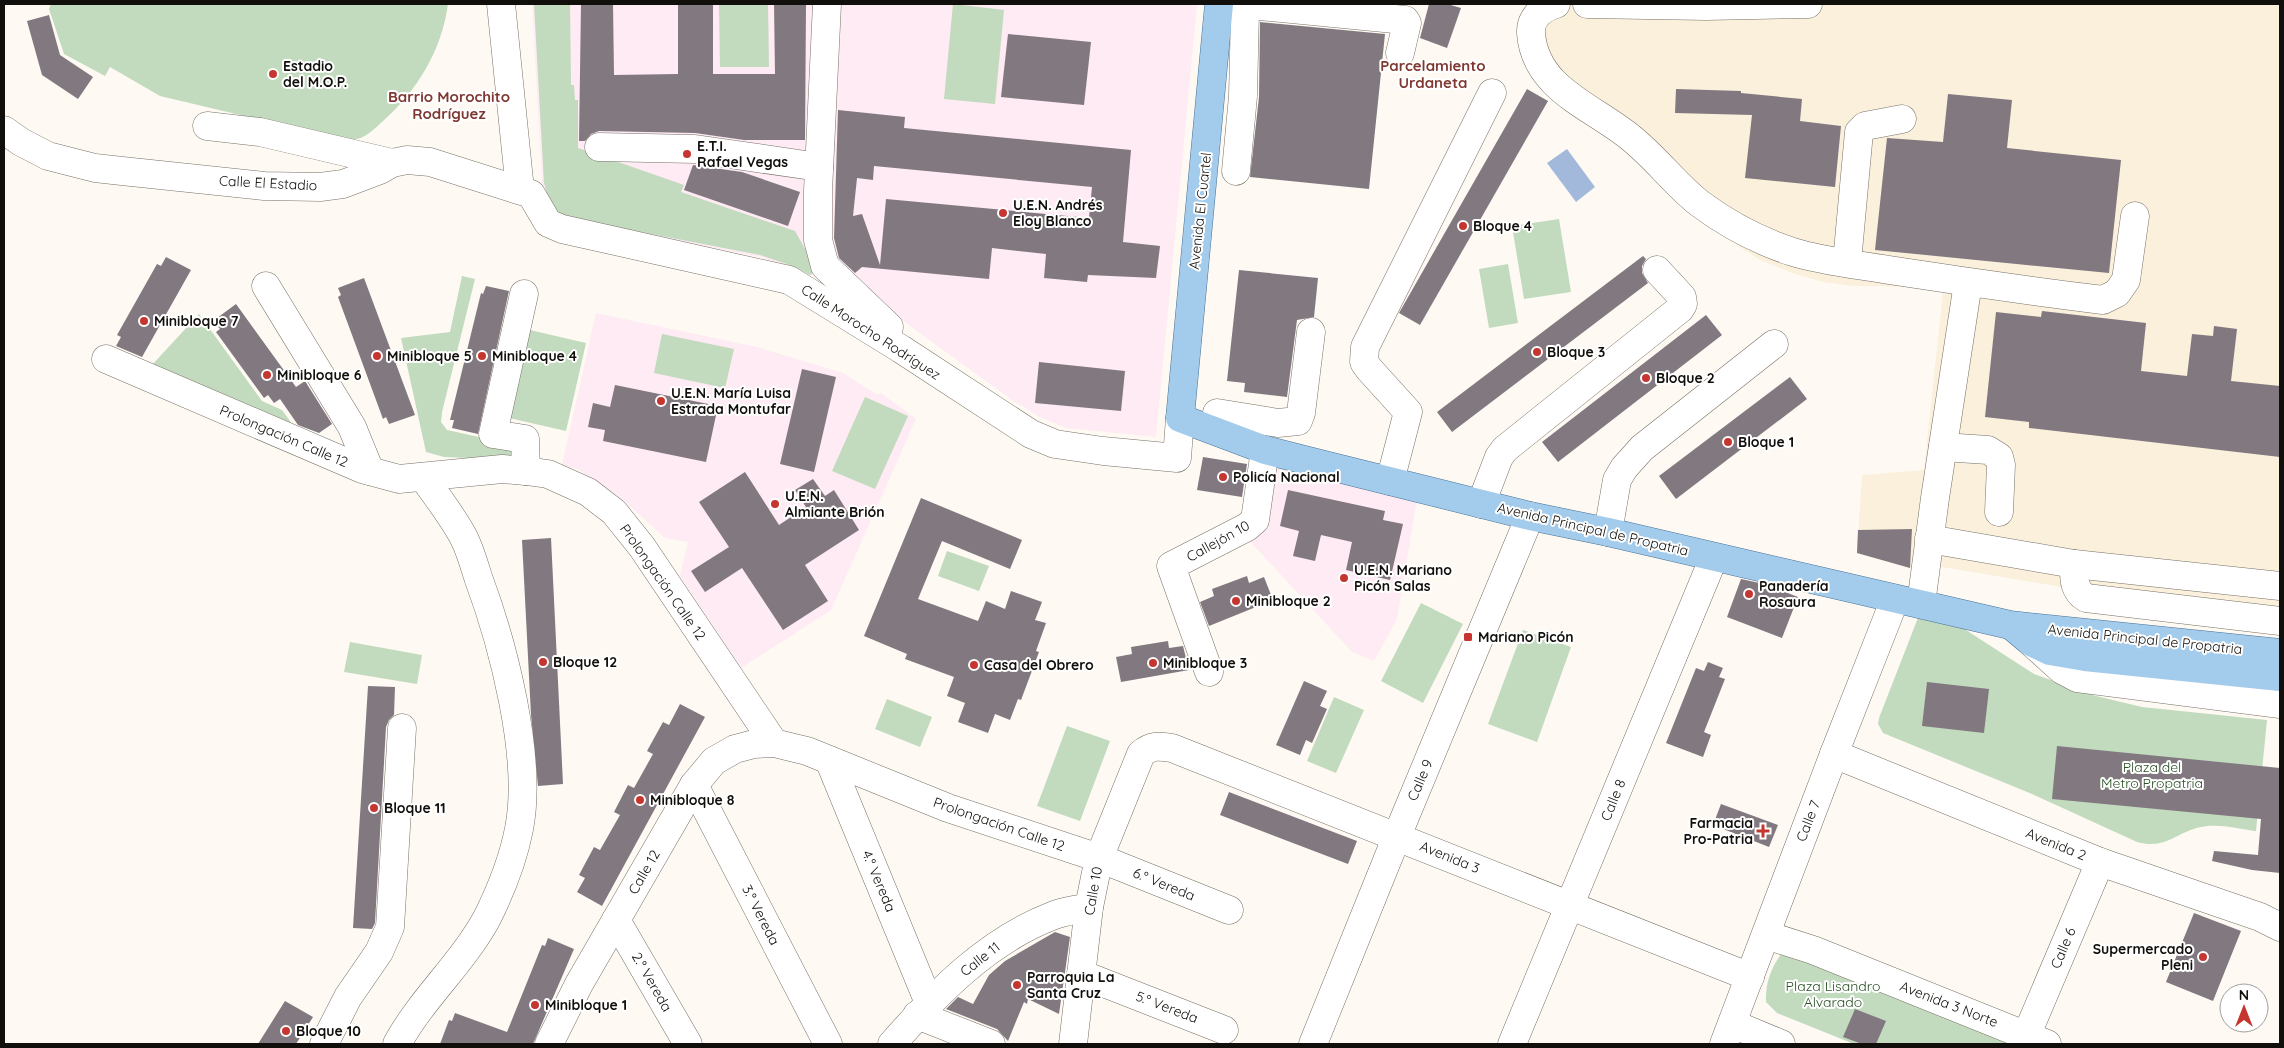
<svg xmlns="http://www.w3.org/2000/svg" width="2284" height="1048" font-family="Quicksand,sans-serif">
<style>
.built{fill:#faf0dc}
.education{fill:#feebf3}
.green{fill:#c2dabe}
.water{fill:#a3b9dc}
.building{fill:#827880;fill-rule:evenodd}
.lines{fill:none;stroke-linecap:round;stroke-linejoin:round}
.minor-casing{stroke:#777166;stroke-width:29}
.major-casing{stroke:#487295;stroke-width:29}
.minor{stroke:#fff;stroke-width:28}
.major{stroke:#a3cbec;stroke-width:28}
.poi-dot{fill:#c53631;stroke:#fff;stroke-width:2}
.labels{text-anchor:middle;stroke-width:4;stroke-linejoin:round;paint-order:stroke}
.poi-label{font-size:14px;font-weight:bold;fill:#110f0b;stroke:#fff;text-anchor:start}
.street-label{font-size:14px;fill:#110f0b;stroke:#fff}
.park-label{font-size:14px;fill:#295124;stroke:#fff}
.neighbourhood-label{font-size:15px;font-weight:bold;fill:#7f3832;stroke:#fff}
</style>
<rect width="100%" height="100%" fill="#fefaf3"/>
<path class="built" d="M1526,4h754v628l-177,-19 -33,-7 -3,-18 -154,-26 -1,7 -55,-16 5,-78 62,-5 19,-178 -7,-5 -83,-1 -30,-4 -28,-8 -35,-14 -29,-19 -23,-17 -182,-161 -3,-4 -5,-19v-17z"/>
<g class="education">
<path d="M532,4h665l-41,433 -90,-9 -26,-11 -25,-15 -112,-81 -30,-27 -35,-36 -28,18 -18,-9 -32,-10 -208,-41 -10,-33z"/>
<path d="M596,313l161,34 86,26 35,22 3,-2 35,26 -85,191 -90,58 -61,-92 8,-34 -23,-4 -44,-40 -17,-12 -27,-17 -15,-4z"/>
<path d="M1272,462l145,37 -20,120 -23,42 -22,-9 -106,-115z"/>
</g>
<g class="green">
<path d="M51,4h397c-6,46 -31,87 -66,118 -7,6 -15,15 -25,17 -4,1 -11,0 -15,0l-182,-43 -50,-29 -5,9 -41,-22 -15,-45z"/>
<path d="M534,4h36l1,81h3l1,15h3v48l106,37 -3,7 114,39 22,39 -7,5 -17,-9 -33,-11 -207,-40 -9,-32z"/>
<path d="M719,4h49l1,63h-49z"/>
<path d="M953,4l51,6 -9,94 -51,-5z"/>
<path d="M1559,219l12,73 -47,7 -12,-73z"/>
<path d="M1508,264l10,59 -29,5 -10,-59z"/>
<path d="M462,276l13,3 -33,133 -1,10 6,8 73,16 -7,14 -69,-3 -18,-5 -25,-114 49,-6z"/>
<path d="M199,314l63,87 20,9 19,26 -149,-71z"/>
<path d="M530,330l56,13 -20,88 -57,-13z"/>
<path d="M662,334l72,15 -9,39 -71,-15z"/>
<path d="M865,397l43,19 -33,73 -43,-18z"/>
<path d="M947,551l42,15 -10,25 -41,-15z"/>
<path d="M1421,603l42,21 -40,79 -42,-22z"/>
<path d="M1921,610l31,11 82,53 62,22 46,11 125,13 -11,111c-17,-2 -38,-8 -55,-4 -25,5 -35,23 -64,15l-105,-48 -149,-61 -5,-9 1,-6z"/>
<path d="M1523,630l48,17 -34,95 -49,-18z"/>
<path d="M350,642l72,13 -5,29 -73,-12z"/>
<path d="M1334,697l30,13 -28,63 -29,-12z"/>
<path d="M887,699l45,18 -12,30 -45,-18z"/>
<path d="M1067,726l43,15 -30,80 -43,-15z"/>
<path d="M1784,950l257,94h-187l-77,-31 -11,-11c-1,-20 6,-36 18,-52z"/>
</g>
<path class="water" d="M1567,149l28,38 -19,15 -29,-39z"/>
<g class="building">
<path d="M581,4h32l1,71 64,-1v-70h35v70h62l-1,-70h32l-1,136h-61l-49,-7 -96,-2 -8,3 -6,7h-6z"/>
<path d="M1429,4h18l14,4 -14,40 -27,-10z"/>
<path d="M49,15l11,40 33,22 -15,22 -36,-24 -15,-54z"/>
<path d="M1260,22l125,12 -16,155 -119,-12 9,-80z"/>
<path d="M1008,34l83,8 -7,63 -83,-8z"/>
<path d="M1527,89l21,12 -128,224 -21,-12z"/>
<path d="M1676,89l65,2v2l61,6 -2,22 41,5 -6,61 -90,-9 7,-63 -77,-2z"/>
<path d="M1948,94l64,6 -5,48 114,12 -12,113 -234,-23 12,-112 56,4z"/>
<path d="M838,110l67,7 -1,11 227,22 -8,92 37,4 -4,32 -68,-3 -1,7 -43,-4 2,-24 -54,-6 -3,31 -127,-12 -7,6 -16,-15 -5,-20zM874,166l218,21 -3,31 -203,-19 -6,66 -18,-51 -9,2 4,-38 16,2z"/>
<path d="M693,165l49,7 58,20 -12,34 -104,-36z"/>
<path d="M1643,256l3,3 -4,7v7l6,10 -196,149 -15,-20z"/>
<path d="M166,257l25,13 -49,87 -26,-11 5,-9 -4,-2 40,-71 4,2z"/>
<path d="M1239,270l79,8 -4,39 -17,3 -10,77 -43,-5 1,-9 -18,-2z"/>
<path d="M364,278l51,137 -26,9 -3,-7 -3,2 -45,-122 3,-2 -3,-7z"/>
<path d="M486,286l23,5 -31,143 -26,-6 2,-8h-4l31,-127 2,1z"/>
<path d="M236,304l60,83 9,-6 27,43 -13,9 -21,-8 -18,-26 -6,4 -6,-8 -4,3 -48,-66 4,-3 -7,-8z"/>
<path d="M2042,311l104,12 -5,48 46,5 5,-42 21,2 1,-10 23,3 -6,52 49,5v71l-251,-29v-6l-44,-5 11,-105 45,5z"/>
<path d="M1706,315l16,20 -164,127 -16,-20z"/>
<path d="M1039,362l86,9 -4,40 -86,-8z"/>
<path d="M802,369l34,8 -22,95 -34,-8z"/>
<path d="M1790,377l17,22 -131,100 -17,-23z"/>
<path d="M615,385l103,21 -12,56 -103,-21 2,-11 -17,-3 5,-24 17,4z"/>
<path d="M1203,457l44,7 -5,33 -45,-7z"/>
<path d="M745,472l34,53 27,-18 -11,-17 18,-11 12,17 9,-6 25,40 -54,35 23,36 -45,29 -41,-62 -37,24 -14,-21 38,-24 -30,-45z"/>
<path d="M1288,490l97,21 -2,9 20,4 -13,56 -44,-10 6,-28 -31,-7 -6,26 -22,-5 6,-25 -19,-5z"/>
<path d="M921,498l101,42 -12,29 -68,-28 -24,58 60,22 8,-20 19,8 6,-18 31,11 -7,18 11,3 -10,28 3,1 -18,48 -3,-1 -8,21 -15,-6 -7,19 -30,-11 7,-19 -18,-7 7,-19 -49,-18 2,-5 -43,-18z"/>
<path d="M1912,529l-2,39 -53,-15 1,-23z"/>
<path d="M551,538l12,246 -25,2 -7,-71 -9,-175z"/>
<path d="M1247,576l2,7 15,-6 9,23 -64,26 -9,-24 14,-6 -2,-7z"/>
<path d="M1741,579l23,5 34,13 -16,41 -55,-21z"/>
<path d="M1168,641l1,7 14,-2 6,24 -68,12 -5,-25 16,-3 -1,-7z"/>
<path d="M1708,662l15,6 -4,9 6,2 -21,53 7,3 -8,22 -37,-14 30,-75 8,3z"/>
<path d="M1304,681l23,10 -7,15 7,3 -15,34 -6,-3 -6,15 -24,-10z"/>
<path d="M1927,682l62,7 -5,44 -62,-7z"/>
<path d="M368,686l27,1 -1,28 -5,5 -3,7 -11,196 -3,6 -19,-1z"/>
<path d="M680,704l25,13 -103,189 -25,-14 8,-14 -6,-3 15,-28 6,3 20,-35 -6,-3 14,-27 6,3 19,-34 -6,-3 16,-29 6,3z"/>
<path d="M2057,746l223,22v105l-28,-3 -40,-9 2,-10 44,4 3,-36 -209,-20z"/>
<path d="M1229,792l128,49 -9,23 -128,-49z"/>
<path d="M1721,804l57,21 -9,22 -56,-22z"/>
<path d="M2194,913l47,18 -28,70 -47,-19z"/>
<path d="M1055,932l15,5 -11,77 -31,-15 -1,5 -3,-2 -16,39 -11,-12 -51,-20 12,-12 15,7 16,-29 16,-14z"/>
<path d="M548,938l26,11 -41,95h-93l9,-24 3,1 3,-8 52,19 35,-87 3,1z"/>
<path d="M285,1001l28,16 -17,27h-38z"/>
<path d="M1855,1009l31,12 -10,23h-14l-19,-7z"/>
</g>
<g class="lines">
<g class="minor-casing">
<g id="minor">
<path d="M501,4l19,186"/>
<path d="M827,4l-9,187v49l7,26 64,61"/>
<path d="M1556,4c-13,4 -26,13 -25,29 4,56 61,73 100,105 24,19 44,46 68,65 28,21 60,38 94,49 28,9 67,13 96,18 71,11 142,21 214,30l14,-7 9,-13 9,-64"/>
<path d="M1587,4l119,2 102,-2"/>
<path d="M207,126l53,6 132,31"/>
<path d="M4,130l17,12 27,14 47,12 27,3 142,15 56,1 23,-3 37,-14 12,-7 15,-3 23,2 101,32 17,29 14,6 227,51 112,69 130,85 24,10 48,7 74,7 3,-40"/>
<path d="M599,147l96,2 124,18"/>
<path d="M1236,171l7,-75 2,-85 4,-6 156,15 2,3 -7,30"/>
<path d="M1847,262l12,-130 6,-6 37,-7"/>
<path d="M266,286l86,141 18,44"/>
<path d="M524,294l-31,140 32,5 1,32"/>
<path d="M106,359l256,110 37,10 103,-10 24,2 22,3 40,18 26,20 28,35 132,196"/>
<path d="M1217,413l61,10 20,-2 3,-8 10,-81"/>
<path d="M1943,447l45,3 11,7 2,8 -2,47"/>
<path d="M1390,481l18,-69 -39,-43 -5,-7 1,-15 127,-254"/>
<path d="M1481,504l18,-47 6,-8 175,-140 3,-5 -1,-7 -25,-27"/>
<path d="M1608,532l9,-52 7,-12 18,-20 132,-104"/>
<path d="M1929,539l145,25 206,22"/>
<path d="M2074,564c0,14 -1,26 12,34l194,23"/>
<path d="M1921,604l14,-106 33,-215"/>
<path d="M2031,642l31,28 15,8 203,26"/>
<path d="M1209,672l-38,-106 76,-39 8,-7 10,-70"/>
<path d="M1834,754l266,108 160,55 20,10"/>
<path d="M829,760l100,243"/>
<path d="M694,785l134,259"/>
<path d="M616,920l72,124"/>
<path d="M1766,935l47,15 234,94"/>
<path d="M1081,974l143,56"/>
<path d="M917,1015l74,29"/>
<path d="M1733,1024l48,20"/>
<path d="M2027,1034l73,-172"/>
<path d="M324,1044l24,-47 31,-45 11,-25 12,-199"/>
<path d="M397,1044c25,-46 65,-80 90,-126 14,-28 26,-58 32,-89 14,-71 -16,-185 -41,-252 -4,-13 -8,-27 -14,-39 -11,-21 -27,-41 -40,-60"/>
<path d="M549,1044l30,-60 115,-199 20,-24 21,-12 19,-5 20,-1 33,8 141,57 151,50 130,52"/>
<path d="M892,1044c45,-51 95,-103 160,-128 11,-5 25,-6 37,-9"/>
<path d="M1073,1044l16,-137 10,-49 42,-104c10,-9 18,-8 31,-6l578,229"/>
<path d="M1313,1044l84,-208 133,-320"/>
<path d="M1512,1044l202,-487"/>
<path d="M1724,1044l110,-290 61,-155"/>
</g>
</g>
<g class="major-casing">
<g id="major">
<path d="M1219,4l-39,414 85,32 60,15 205,51 78,16 402,93 270,28"/>
<path d="M2013,627l18,15 19,9 35,6 195,20"/>
</g>
</g>
<use href="#minor" class="minor"/>
<use href="#major" class="major"/>
</g>
<g class="poi-dot">
<circle cx="273" cy="74" r="5"/>
<circle cx="687" cy="154" r="5"/>
<circle cx="1003" cy="213" r="5"/>
<circle cx="1463" cy="226" r="5"/>
<circle cx="144" cy="321" r="5"/>
<circle cx="1537" cy="352" r="5"/>
<circle cx="377" cy="356" r="5"/>
<circle cx="482" cy="356" r="5"/>
<circle cx="267" cy="375" r="5"/>
<circle cx="1646" cy="378" r="5"/>
<circle cx="661" cy="401" r="5"/>
<circle cx="1728" cy="442" r="5"/>
<circle cx="1223" cy="477" r="5"/>
<circle cx="775" cy="504" r="5"/>
<circle cx="1344" cy="578" r="5"/>
<circle cx="1749" cy="594" r="5"/>
<circle cx="1236" cy="601" r="5"/>
<rect x="1463" y="632" width="10" height="10" rx="2.5"/>
<circle cx="543" cy="662" r="5"/>
<circle cx="1153" cy="663" r="5"/>
<circle cx="974" cy="665" r="5"/>
<circle cx="640" cy="800" r="5"/>
<circle cx="374" cy="808" r="5"/>
<path d="M1760.5 823.5h5v5h5v5h-5v5h-5v-5h-5v-5h5z"/>
<circle cx="2203" cy="957" r="5"/>
<circle cx="1017" cy="985" r="5"/>
<circle cx="535" cy="1005" r="5"/>
<circle cx="286" cy="1031" r="5"/>
</g>
<g class="labels">
<g class="poi-label">
<text x="283" y="71">Estadio<tspan x="283" dy="16">del M.O.P.</tspan></text>
<text x="697" y="151">E.T.I.<tspan x="697" dy="16">Rafael Vegas</tspan></text>
<text x="1013" y="210">U.E.N. Andrés<tspan x="1013" dy="16">Eloy Blanco</tspan></text>
<text x="1473" y="231">Bloque 4</text>
<text x="154" y="326">Minibloque 7</text>
<text x="1547" y="357">Bloque 3</text>
<text x="387" y="361">Minibloque 5</text>
<text x="492" y="361">Minibloque 4</text>
<text x="277" y="380">Minibloque 6</text>
<text x="1656" y="383">Bloque 2</text>
<text x="671" y="398">U.E.N. María Luisa<tspan x="671" dy="16">Estrada Montufar</tspan></text>
<text x="1738" y="447">Bloque 1</text>
<text x="1233" y="482">Policía Nacional</text>
<text x="785" y="501">U.E.N.<tspan x="785" dy="16">Almiante Brión</tspan></text>
<text x="1354" y="575">U.E.N. Mariano<tspan x="1354" dy="16">Picón Salas</tspan></text>
<text x="1759" y="591">Panadería<tspan x="1759" dy="16">Rosaura</tspan></text>
<text x="1246" y="606">Minibloque 2</text>
<text x="1478" y="642">Mariano Picón</text>
<text x="553" y="667">Bloque 12</text>
<text x="1163" y="668">Minibloque 3</text>
<text x="984" y="670">Casa del Obrero</text>
<text x="650" y="805">Minibloque 8</text>
<text x="384" y="813">Bloque 11</text>
<text x="1753" y="828" text-anchor="end">Farmacia<tspan x="1753" dy="16">Pro-Patria</tspan></text>
<text x="2193" y="954" text-anchor="end">Supermercado<tspan x="2193" dy="16">Pleni</tspan></text>
<text x="1027" y="982">Parroquia La<tspan x="1027" dy="16">Santa Cruz</tspan></text>
<text x="545" y="1010">Minibloque 1</text>
<text x="296" y="1036">Bloque 10</text>
</g>
<g class="street-label">
<text transform="translate(268 183) rotate(3)" y="5">Calle El Estadio</text>
<text transform="translate(1200 211) rotate(-84)" y="5">Avenida El Cuartel</text>
<text transform="translate(871 332) rotate(33)" y="5">Calle Morocho Rodríguez</text>
<text transform="translate(284 436) rotate(23)" y="5">Prolongación Calle 12</text>
<text transform="translate(1593 529) rotate(13)" y="5">Avenida Principal de Propatria</text>
<text transform="translate(1218 541) rotate(-29)" y="5">Callejón 10</text>
<text transform="translate(663 582) rotate(55)" y="5">Prolongación Calle 12</text>
<text transform="translate(2145 639) rotate(6)" y="5">Avenida Principal de Propatria</text>
<text transform="translate(1420 780) rotate(-67)" y="5">Calle 9</text>
<text transform="translate(1613 800) rotate(-68)" y="5">Calle 8</text>
<text transform="translate(1808 821) rotate(-69)" y="5">Calle 7</text>
<text transform="translate(999 824) rotate(19)" y="5">Prolongación Calle 12</text>
<text transform="translate(2056 844) rotate(22)" y="5">Avenida 2</text>
<text transform="translate(1450 857) rotate(22)" y="5">Avenida 3</text>
<text transform="translate(644 872) rotate(-60)" y="5">Calle 12</text>
<text transform="translate(879 881) rotate(67)" y="5">4.° Vereda</text>
<text transform="translate(1164 884) rotate(22)" y="5">6.° Vereda</text>
<text transform="translate(1093 891) rotate(-80)" y="5">Calle 10</text>
<text transform="translate(761 915) rotate(63)" y="5">3.° Vereda</text>
<text transform="translate(2063 948) rotate(-67)" y="5">Calle 6</text>
<text transform="translate(980 959) rotate(-38)" y="5">Calle 11</text>
<text transform="translate(652 982) rotate(60)" y="5">2.° Vereda</text>
<text transform="translate(1949 1004) rotate(21)" y="5">Avenida 3 Norte</text>
<text transform="translate(1167 1007) rotate(21)" y="5">5.° Vereda</text>
</g>
<g class="park-label">
<text x="2152" y="772">Plaza del<tspan x="2152" dy="16">Metro Propatria</tspan></text>
<text x="1833" y="991">Plaza Lisandro<tspan x="1833" dy="16">Alvarado</tspan></text>
</g>
<g class="neighbourhood-label">
<text x="1433" y="71">Parcelamiento<tspan x="1433" dy="17">Urdaneta</tspan></text>
<text x="449" y="102">Barrio Morochito<tspan x="449" dy="17">Rodríguez</tspan></text>
</g>
</g>
<rect width="2284" height="1048" fill="none" stroke="#110f0b" stroke-width="10"/>
<g transform="translate(2244 1008)"><circle r="24" fill="#ffffff" stroke="#a09f9d"/>
<path d="M0-4L9 19L0 12L-9 19Z" fill="#c53631"/>
<text y="-8" font-size="14" font-weight="bold" text-anchor="middle" fill="#110f0b">N</text>
</g>
</svg>
